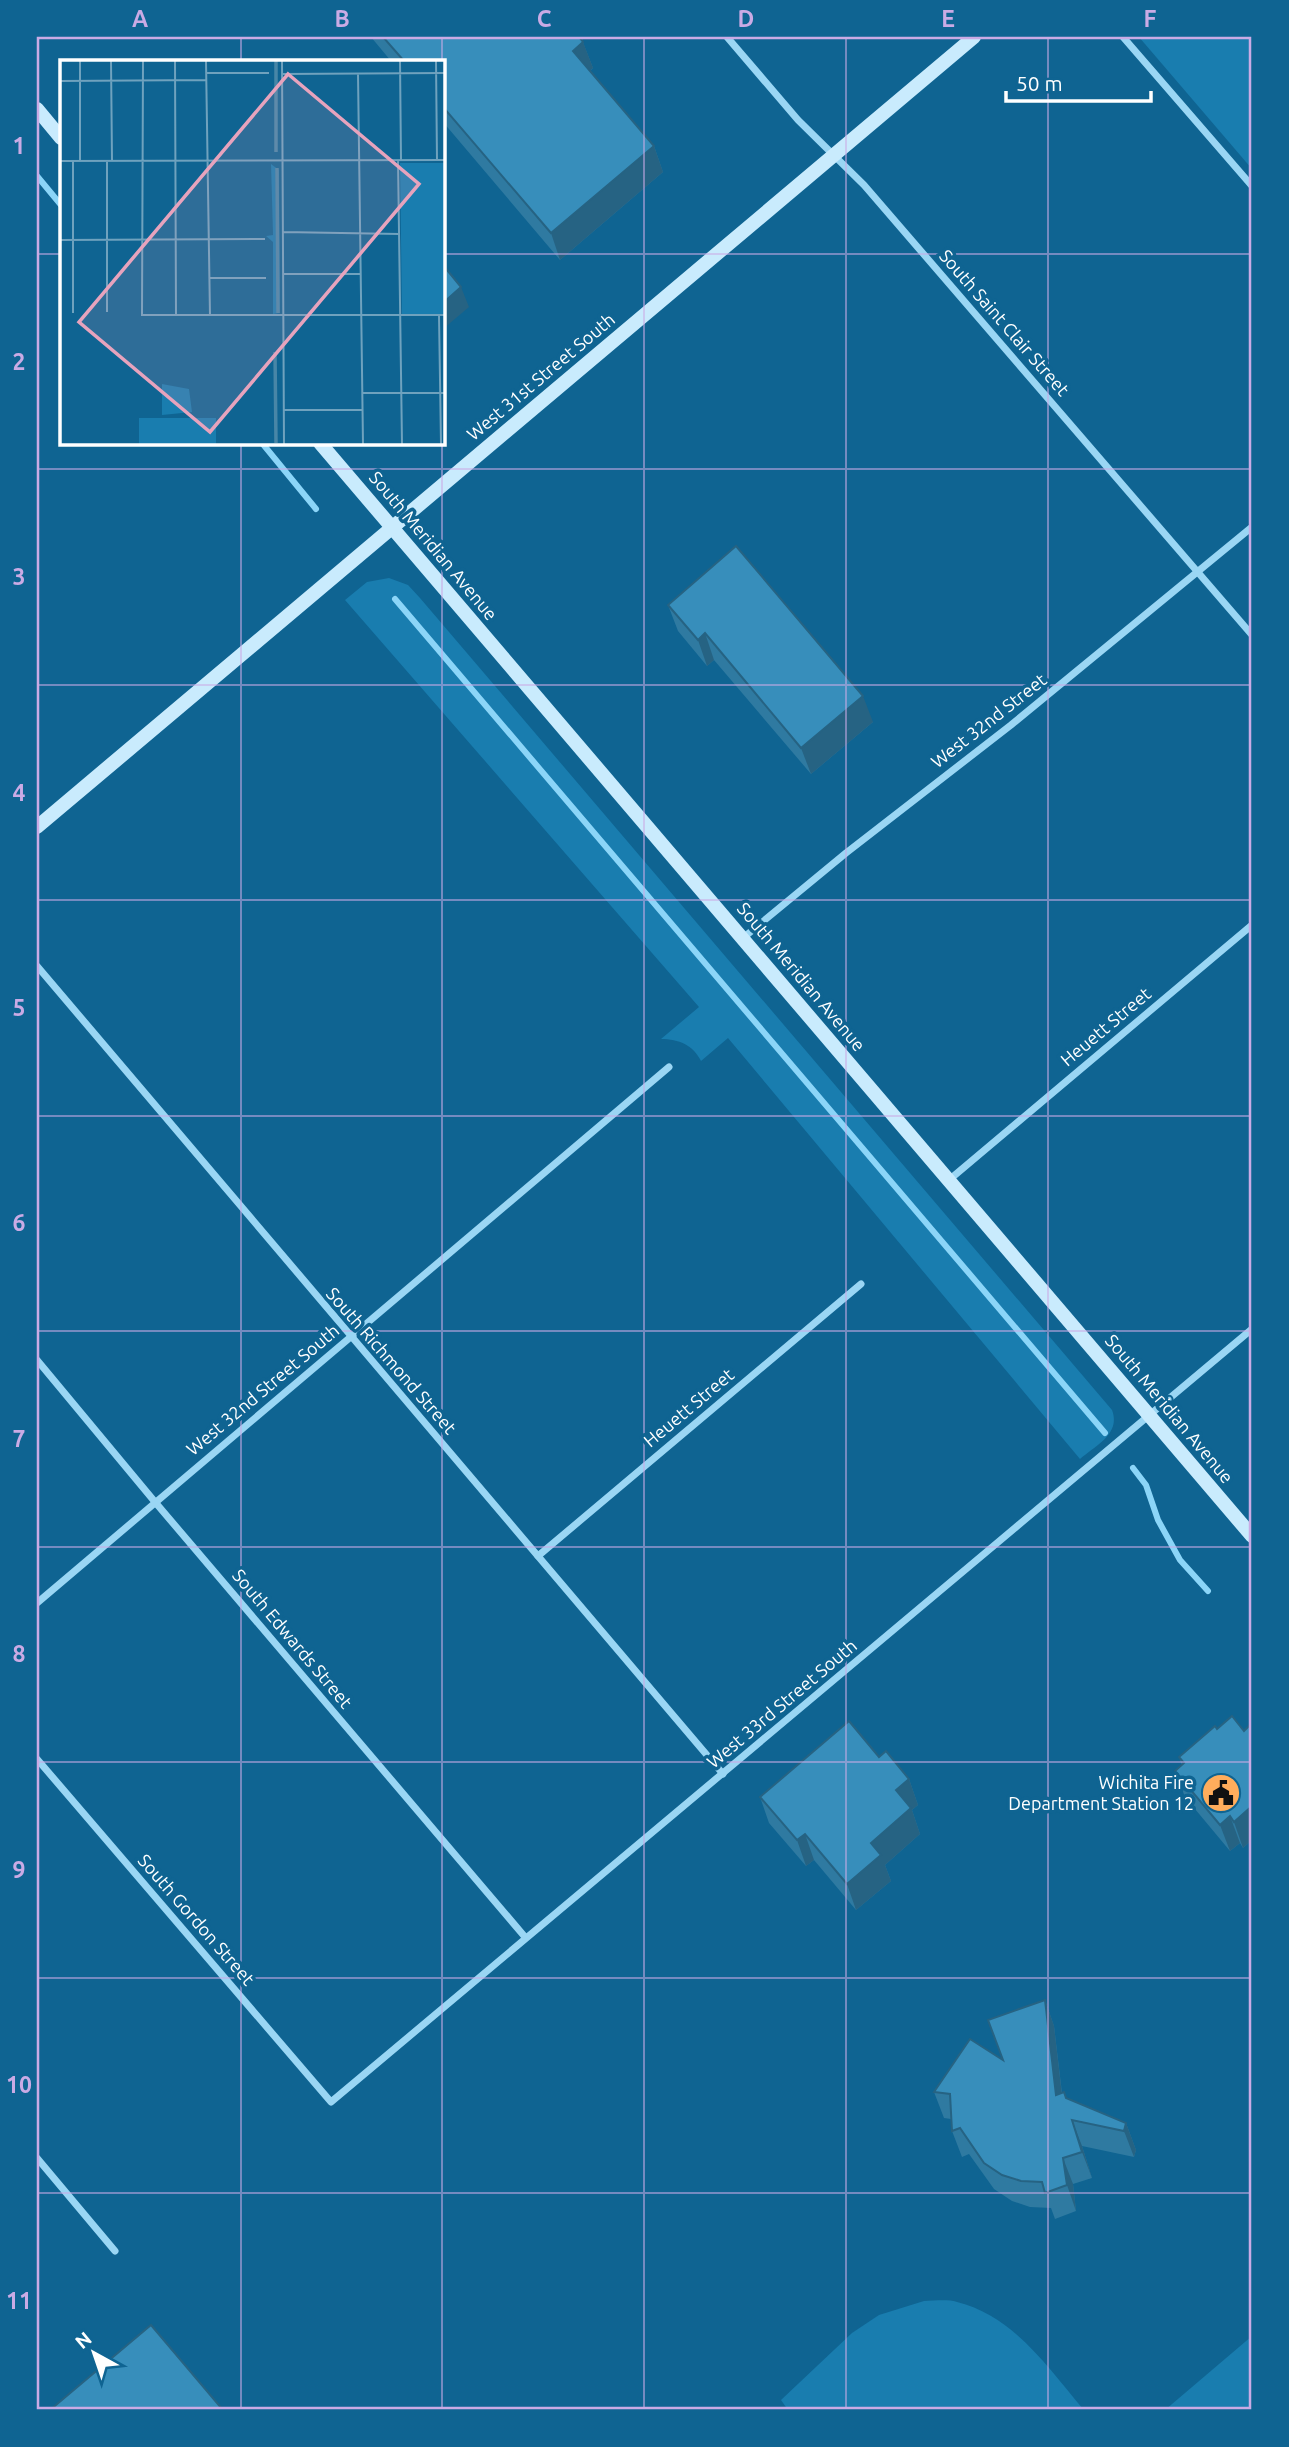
<svg xmlns="http://www.w3.org/2000/svg" width="1289" height="2447" font-family="Ubuntu,sans-serif">
<style>
.green{fill:#197daf}
.lines{fill:none;stroke-linecap:round;stroke-linejoin:round}
.stream{stroke:#8bd5f8;stroke-width:6}
.street{stroke:#9ad6f4;stroke-width:7}
.secondary{stroke:#c9ebfd;stroke-width:14}
.wall{fill:#2f7aa1}
.shaded-wall{fill:#266383}
.building{fill:#378ebb;stroke:#266383;stroke-width:2}
.grid{fill:none;stroke:#caabe5;stroke-width:2;stroke-opacity:0.55}
.labels{text-anchor:middle;stroke-width:7;stroke-linejoin:round;paint-order:stroke}
.street-label{font-size:18px;fill:#fff;stroke:#0f6492}
.poi-label{font-size:18px;fill:#fff;stroke:#0f6492;text-anchor:end}
.inset-river{fill:none;stroke:#4886a7;stroke-width:3.5}
.inset-road{fill:none;stroke:#6fa2be;stroke-width:2}
.view{fill:#e7a3bd;fill-opacity:0.15;stroke:#e7a3bd;stroke-width:3.5}
.inset-edge{fill:none;stroke:#fff;stroke-width:3.5}
.neatline{fill:none;stroke:#caabe5;stroke-width:2.5}
.grid-label{font-size:23px;text-anchor:middle;font-weight:bold;fill:#caabe5}
</style>
<rect width="100%" height="100%" fill="#0f6492"/>
<g class="green">
<path d="M1139,37h113v132z"/>
<path d="M389,578l19,7 12,13 692,812c9,24 -16,35 -32,49l-352,-421 -27,23c-8,-16 -22,-22 -40,-22l38,-32 -354,-407 22,-18z"/>
<path d="M924,2301c10,0 23,-2 33,1 57,14 91,66 127,108h-296l-7,-10 71,-67 27,-18z"/>
<path d="M1252,2336v74h-87z"/>
</g>
<g class="lines">
<g class="stream">
<path d="M37,176l24,29"/>
<path d="M262,443l54,66"/>
<path d="M395,599l710,834"/>
<path d="M1133,1468l13,17 12,35 22,40 28,31"/>
</g>
<g class="street">
<path d="M727,37l71,83 66,65 388,450"/>
<path d="M1123,37l129,149"/>
<path d="M743,938l103,-85 165,-128 241,-198"/>
<path d="M37,966l686,808"/>
<path d="M949,1180l303,-255"/>
<path d="M37,1360l118,142 370,435"/>
<path d="M538,1556l323,-272"/>
<path d="M37,1603l632,-536"/>
<path d="M37,1759l294,343 921,-773"/>
<path d="M37,2158l78,93"/>
</g>
<g class="secondary">
<path d="M37,109l24,29"/>
<path d="M320,443l932,1093"/>
<path d="M37,827l937,-790"/>
</g>
</g>
<g class="wall">
<path d="M371,37h211l1,2 -1,1 11,28 -3,3 64,75 9,26 -103,88 -117,-138v-61h-52z"/>
<path d="M668,605l205,117 -62,52 -97,-114 -7,6 -29,-35z"/>
<path d="M1252,1723v117l-9,8 -3,-5 -10,8 -45,-54 -10,-26 7,-6 -3,-8 38,-28 27,2z"/>
<path d="M879,1757l30,22 9,26 -6,5 8,24 -35,31 6,16 -35,29 -42,-50 -8,6 -37,-43 -9,-26z"/>
<path d="M1045,2000l9,26 8,67 4,5 60,25 10,27 -2,7 -52,-11 10,32 -19,6 3,27 -21,8 -4,-11 -21,-1 -18,-6 -18,-12 -25,-35 -7,3 -10,-26 -1,-12 -7,-1 -10,-26 69,-32z"/>
</g>
<g class="shaded-wall">
<path d="M583,42l10,26 -11,9 -9,-26z"/>
<path d="M654,146l9,26 -103,88 -9,-27z"/>
<path d="M461,287l8,20 -26,22v-26z"/>
<path d="M705,633l9,27 -7,6 -9,-26z"/>
<path d="M863,696l10,26 -62,52 -10,-26z"/>
<path d="M909,1779l9,26 -6,5 8,24 -35,31 6,16 -35,29 -9,-26 49,-94z"/>
<path d="M1252,1806v34l-9,8 -9,-26z"/>
<path d="M1230,1816l10,27 -10,8 -10,-26z"/>
<path d="M805,1834l9,26 -8,6 -9,-26z"/>
<path d="M1045,2000l9,26 11,95 -9,-26z"/>
<path d="M1072,2120l10,26 10,32 -10,-26z"/>
<path d="M1126,2123l10,27 -2,7 -10,-26z"/>
<path d="M1063,2158l10,26 3,27 -9,-26z"/>
</g>
<g class="building">
<path d="M383,37h196l4,5 -10,9 81,95 -103,87 -108,-126v-46h-39z"/>
<path d="M443,265l18,22 -18,16z"/>
<path d="M736,546l127,150 -62,52 -96,-115 -7,7 -30,-35z"/>
<path d="M1232,1716l12,15 8,-8v83l-18,16 -4,-6 -10,9 -45,-54 9,-8 -5,-6 36,-31 2,3z"/>
<path d="M849,1721l30,36 7,-6 23,28 -13,11 15,18 -40,35 10,12 -34,29 -42,-50 -8,6 -37,-43z"/>
<path d="M1045,2000l11,95 8,-3 2,6 60,25 -2,8 -52,-11 10,32 -19,6 4,27 -22,8 -3,-11 -21,-1 -19,-6 -18,-12 -24,-35 -8,3 -2,-37 -16,-2 36,-53 33,21 -15,-40z"/>
<path d="M151,2325l72,85h-173z"/>
</g>
<path class="grid" d="M241,37v24M442,37v24M644,37v2373M846,37v2373M1048,37v2373M37,254h24M443,254h809M241,443v1967M442,443v1967M37,469h1215M37,685h1215M37,900h1215M37,1116h1215M37,1331h1215M37,1547h1215M37,1762h1215M37,1978h1215M37,2193h1215"/>
<defs>
<g id="civic-disc" transform="scale(2.0125)"><circle r="9.5" fill="#ffad5c" stroke="#0f6492"/><path d="M-.6-6.5H3V-4.5H.6V-3L4-1V1h2V6H-6V1h2V-1L-.6-3ZM-1.2 2.5V6h2.4V2.5Z" fill="#111"/></g>
</defs>
<g fill-rule="evenodd">
<use href="#civic-disc" x="1221" y="1793"/>
</g>
<g class="labels">
<g class="street-label">
<text transform="translate(1004 323) rotate(49)" y="6">South Saint Clair Street</text>
<text transform="translate(541 377) rotate(-40)" y="6">West 31st Street South</text>
<text transform="translate(433 546) rotate(50)" y="6">South Meridian Avenue</text>
<text transform="translate(989 721) rotate(-38)" y="6">West 32nd Street</text>
<text transform="translate(801 977) rotate(50)" y="6">South Meridian Avenue</text>
<text transform="translate(1106 1027) rotate(-40)" y="6">Heuett Street</text>
<text transform="translate(391 1361) rotate(49)" y="6">South Richmond Street</text>
<text transform="translate(263 1390) rotate(-40)" y="6">West 32nd Street South</text>
<text transform="translate(689 1408) rotate(-40)" y="6">Heuett Street</text>
<text transform="translate(1169 1409) rotate(50)" y="6">South Meridian Avenue</text>
<text transform="translate(292 1639) rotate(50)" y="6">South Edwards Street</text>
<text transform="translate(782 1704) rotate(-40)" y="6">West 33rd Street South</text>
<text transform="translate(196 1920) rotate(49)" y="6">South Gordon Street</text>
</g>
<g class="poi-label">
<text x="1194" y="1789">Wichita Fire<tspan x="1194" dy="21">Department Station 12</tspan></text>
</g>
</g>
<g transform="translate(60 60)">
<rect width="385" height="385" fill="#0f6492"/>
<path d="M340,103h45v151h-43zM211,104l8,6 1,143 -7,1v-72l-7,-6 7,-1zM102,324l27,5 3,23 -30,3zM79,358h77v26h-77z" fill="#197daf"/>
<path class="inset-river" d="M216,1v91M217,108l1,145M215,292l1,91"/>
<path class="inset-road" d="M20,1v100M51,1l1,100M83,1l-1,254h303M115,1l1,254M146,1l4,255M222,1l2,383M340,1l1,99M376,1l1,99M146,13h63M222,14l163,-1M298,14l5,370M0,21l146,-1M338,100l4,284M0,101l385,-1M13,101v152M47,101v151M223,172l116,2M0,180l205,-1M223,214h78M150,218h56M379,255l2,129M303,333h82M224,350h79"/>
<path class="view" d="M228,14l131,110 -209,248 -131,-110z"/>
<rect width="385" height="385" class="inset-edge"/>
</g>
<rect width="1289" height="2447" fill="none" stroke="#0f6492" stroke-width="77"/>
<g transform="translate(94 2353) rotate(320)" stroke="#0f6492" stroke-width="5" paint-order="stroke">
<path d="M0-5L12 26L0 18L-12 26Z" fill="#ffffff"/>
<text y="-10" font-size="19" font-weight="bold" text-anchor="middle" fill="#ffffff">N</text>
</g>
<path d="M1006 91v10h145v-10" fill="none" stroke="#ffffff" stroke-width="3.5"/>
<text x="1016" y="91" font-size="21" fill="#ffffff" stroke="#0f6492" stroke-width="5" paint-order="stroke">50 m</text>
<rect x="38" y="38" width="1212" height="2370" class="neatline"/>
<g class="grid-label">
<text x="140" y="27">A</text>
<text x="342" y="27">B</text>
<text x="544" y="27">C</text>
<text x="746" y="27">D</text>
<text x="948" y="27">E</text>
<text x="1150" y="27">F</text>
<text x="19" y="154">1</text>
<text x="19" y="370">2</text>
<text x="19" y="585">3</text>
<text x="19" y="801">4</text>
<text x="19" y="1016">5</text>
<text x="19" y="1231">6</text>
<text x="19" y="1447">7</text>
<text x="19" y="1662">8</text>
<text x="19" y="1878">9</text>
<text x="19" y="2093">10</text>
<text x="19" y="2309">11</text>
</g>
</svg>
